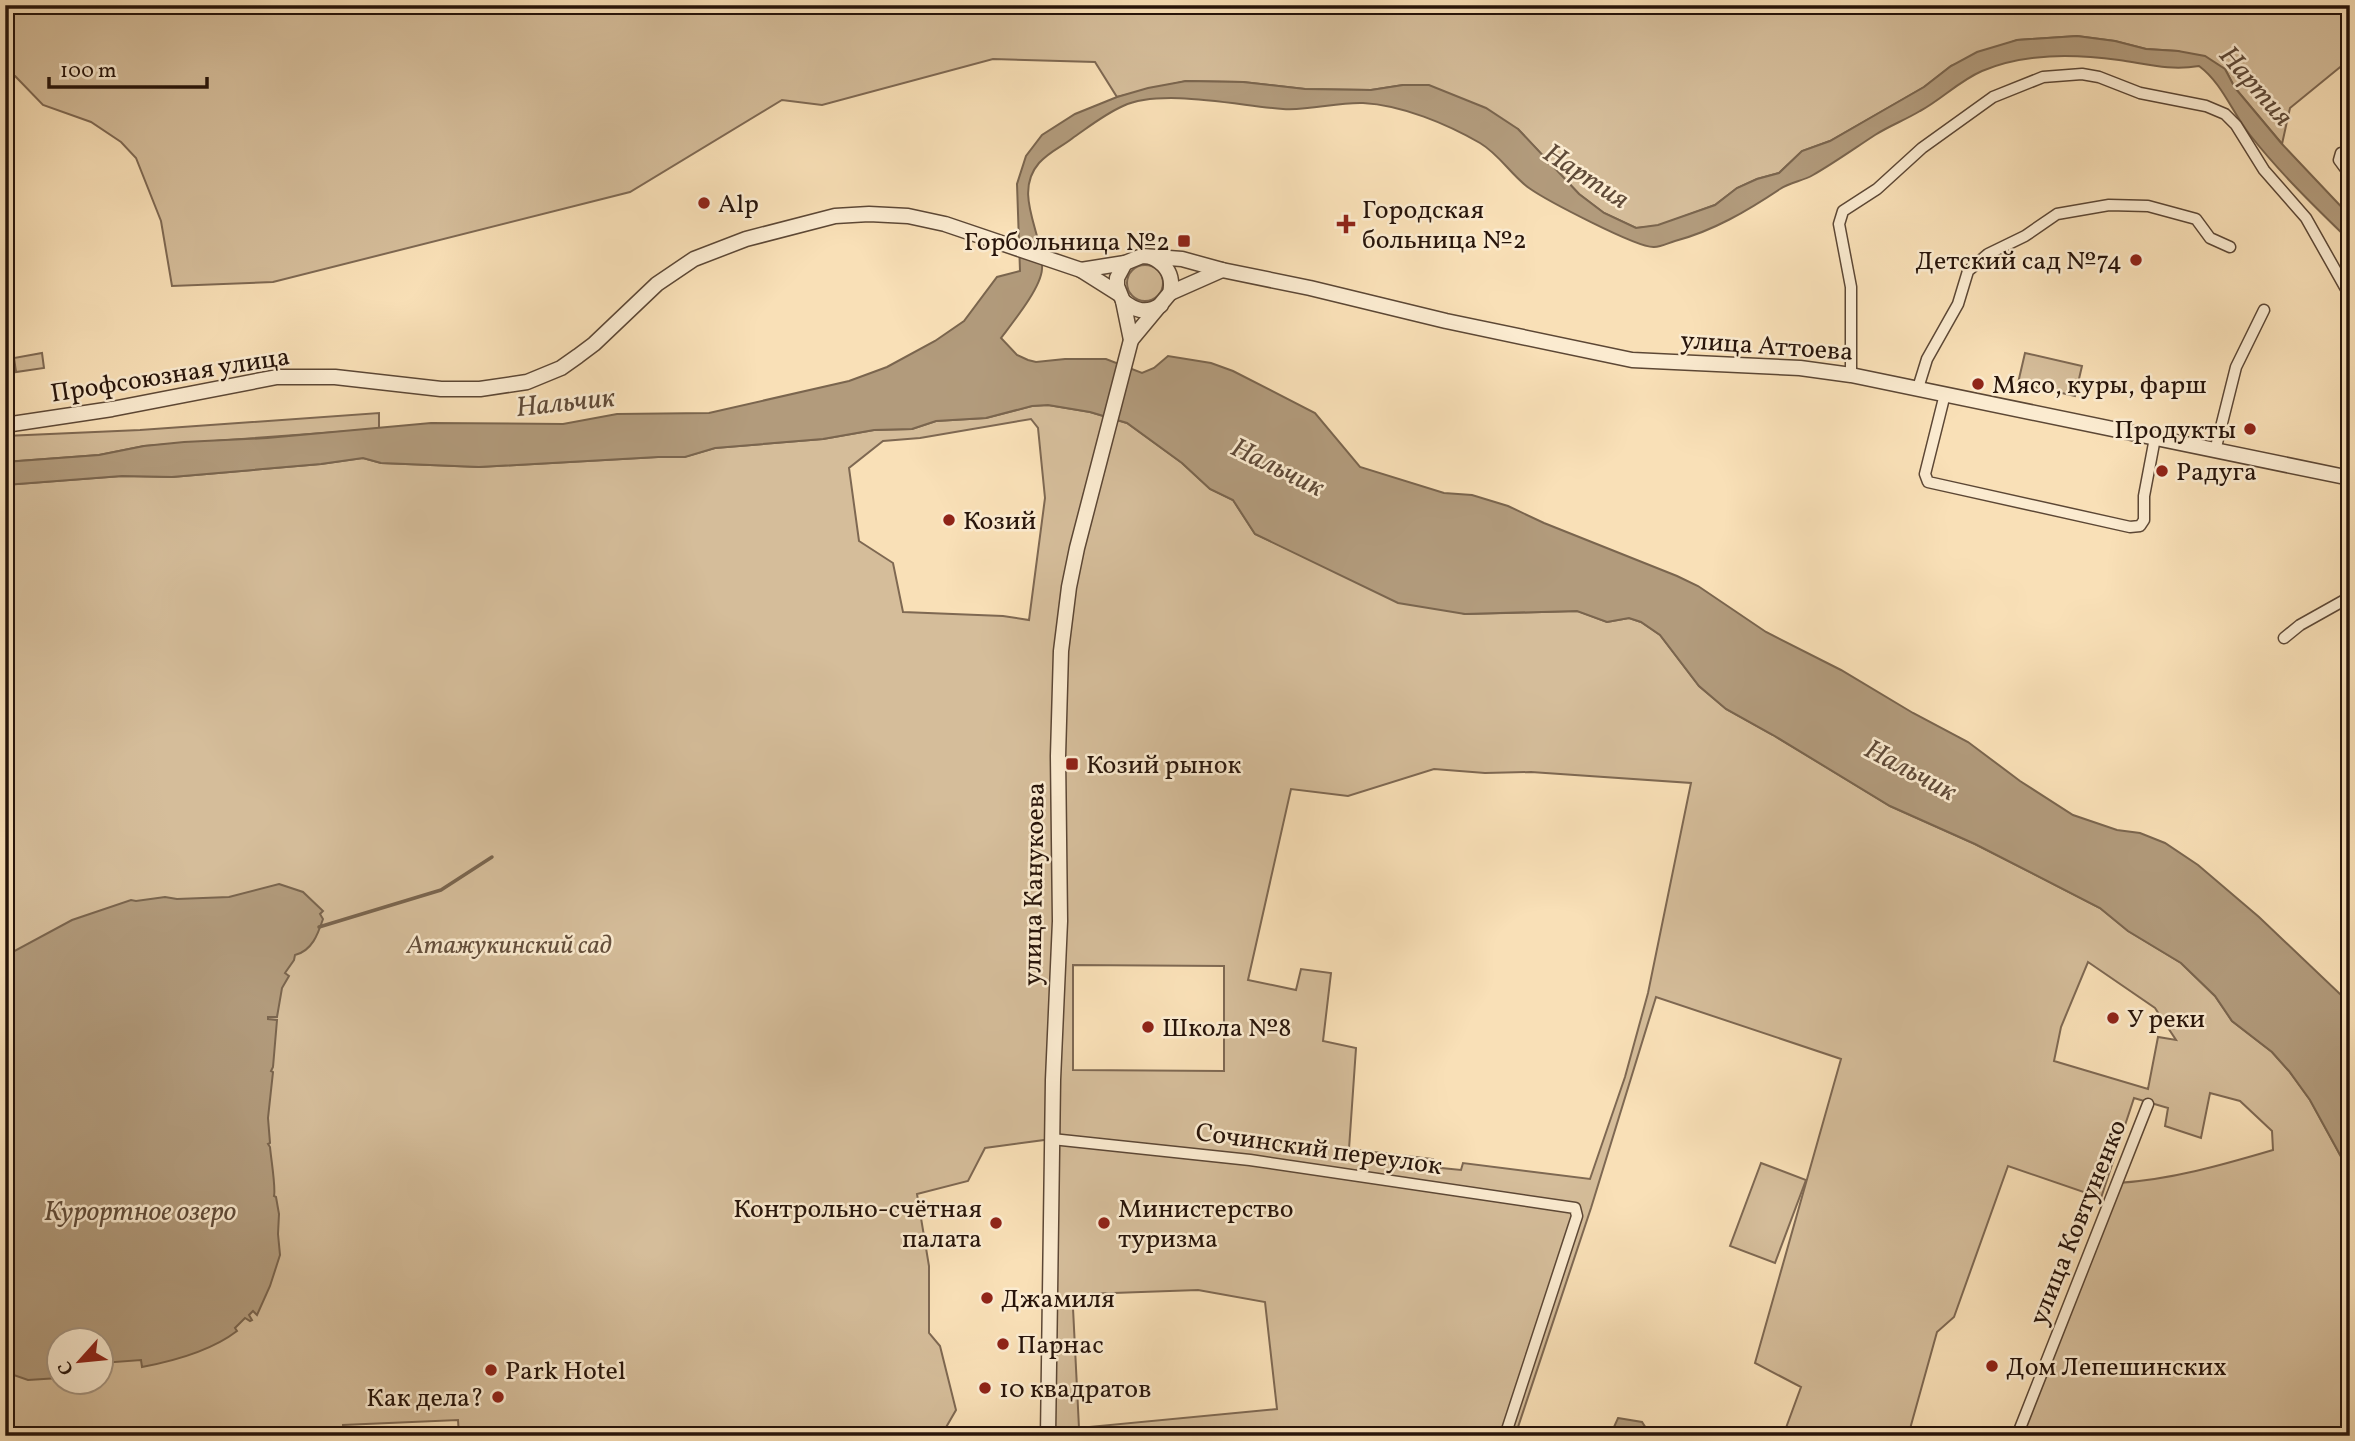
<svg xmlns="http://www.w3.org/2000/svg" width="2355" height="1441" font-family="Vollkorn,serif">
<style>
.green{fill:#d5bd9a;stroke:#7e6852;stroke-width:2;fill-rule:evenodd}
.water{fill:#b29b7c;stroke:#7a654e;stroke-width:2}
.lines{fill:none;stroke-linecap:round;stroke-linejoin:round}
.stream{stroke:#7a654e;stroke-width:3.5}
.minor-casing{stroke:#5c4735;stroke-width:13}
.tertiary-casing{stroke:#5c4735;stroke-width:17}
.minor{stroke:#fbebd0;stroke-width:10}
.tertiary{stroke:#fbebd0;stroke-width:14}
.poi-dot{fill:#8f2418;stroke:#fbebd0;stroke-width:2.5}
.labels{text-anchor:middle;stroke-width:5;stroke-linejoin:round;paint-order:stroke}
.poi-label{font-size:26px;fill:#27140a;stroke:#fbebd0;text-anchor:start}
.street-label{font-size:26px;fill:#27140a;stroke:#fbebd0}
.park-label{font-size:26px;font-style:italic;fill:#644f3c;stroke:#fbebd0}
.water-label{font-size:28px;font-style:italic;fill:#5f4a38;stroke:#fbebd0}
</style>
<rect width="100%" height="100%" fill="#f9e0b7"/>
<filter id="stains"><feTurbulence type="fractalNoise" baseFrequency=".00286" numOctaves="4"/><feColorMatrix values="0 0 0 0 .2 0 0 0 0 .09 0 0 0 0 .02 0 0 0 .5 -.17"/></filter>
<radialGradient id="worn" r=".72"><stop offset=".6" stop-color="#630" stop-opacity="0"/><stop offset="1" stop-color="#630" stop-opacity=".3"/></radialGradient>
<g class="green">
<path d="M5,5h2345v54l-60,49 -8,36 -47,-56 -10,-19 -47,-18 -32,-2 -31,-8 -38,-5 -60,4 -66,26 -27,21 -40,23 -54,31 -28,10 -23,22 -22,6 -20,9 -22,17 -57,21 -22,2 -32,-15 -25,-19 -61,-65 -115,-44 -32,5 -66,-1 -62,-7 -57,-1 -69,16 -22,-35 -102,-3 -171,46 -40,-5 -152,92 -357,90 -101,4 -11,-65 -25,-63 -15,-16 -30,-20 -48,-17 -28,-29 -10,-2z"/>
<circle cx="1145" cy="283" r="18"/>
<path d="M42,353l2,15 -28,4 -2,-14z"/>
<path d="M2025,353l57,13 -7,30 -57,-13z"/>
<path d="M1048,405l42,7 37,11 55,40 28,26 23,11 22,34 91,42 119,38 113,-3 29,11 22,-4 12,4 19,13 39,51 27,23 47,26 117,71 85,38 125,64 28,23 53,32 34,33 17,25 40,31 17,19 21,29 40,73v263h-333l100,-253c53,-3 105,-18 156,-33l-1,-19 -32,-30 -30,-8 -9,45 -36,-12 3,-18 -34,-10 -33,100 -93,-32 -54,151 -17,15 -29,104h-23l-7,-3 -1,3h-94l18,-49 -46,-24 86,-304 -185,-62 -65,211 -76,228h-467l4,-297 -67,9 -17,33 -51,13 12,72v67l11,13 16,64 -15,26h-482l-1,-16 -115,5v11h-338v-951l117,-9 50,1 149,-13 42,-6 18,5 98,4 179,-10h26l31,-9 108,-9 51,-9 38,-1 24,-8 50,-3 46,-12zM1031,419l7,9 7,70 -16,122 -26,-4 -100,-4 -10,-49 -34,-22 -10,-73 34,-27 37,-3zM1434,769l51,4 46,-1 160,11 -43,210 -23,84 -35,102 -127,-16 -2,7 -29,-3 1,-8 -84,-10 7,-101 -33,-7 8,-68 -30,-4 -5,21 -48,-10 43,-191 57,7zM2088,962l67,46 21,32 -18,-3 -10,52 -94,-28 7,-34zM1073,965l151,1v105l-151,-1zM1198,1290l67,12 12,107 -198,19 -6,-120 12,-14zM60,1340h42v42h-42z"/>
<path d="M379,413v16l-235,17 -45,9 -94,7v-26l135,-6z"/>
<path d="M1761,1163l45,17 -31,83 -45,-17z"/>
</g>
<g class="water">
<path d="M2077,36l38,5 31,8 32,2 27,5 20,13 10,19 47,56 68,72v25c-35,-34 -70,-68 -100,-106 -18,-23 -28,-52 -51,-69 -29,5 -52,-2 -80,-6 -46,-6 -94,-7 -137,11 -23,10 -40,28 -62,40 -15,9 -31,15 -45,24 -20,13 -41,28 -62,40 -10,6 -23,7 -33,14 -33,22 -67,42 -105,52 -7,2 -13,6 -21,6 -17,1 -108,-47 -125,-59 -18,-13 -29,-33 -49,-45 -33,-19 -78,-38 -117,-40 -26,-1 -54,8 -80,6 -43,-3 -121,-21 -160,-3 -18,8 -33,20 -49,31 -12,10 -23,13 -35,26 -27,31 5,71 3,106 -1,19 -29,53 -41,69l16,17 11,5 8,2 29,-3h41l36,14 12,-5 14,-12 43,7 22,8 82,42 45,54 84,26 28,2 36,11 36,17 133,53 21,10 68,46 75,38 72,43 55,29 52,39 53,34 44,15 23,3 25,10 33,22 61,52 82,78 9,5v173l-40,-73 -21,-29 -17,-19 -40,-31 -17,-25 -34,-33 -53,-32 -28,-23 -125,-64 -85,-38 -117,-71 -47,-26 -27,-23 -39,-51 -19,-13 -12,-4 -22,4 -30,-11 -112,3 -67,-11 -143,-69 -22,-34 -23,-11 -28,-26 -55,-40 -37,-11 -42,-7 -16,1 -46,12 -50,3 -24,8 -38,1 -51,9 -108,9 -30,9h-27l-179,10 -98,-4 -18,-5 -42,6 -149,13 -50,-1 -117,9v-23l94,-7 45,-9 40,-4 83,-4 164,-15 132,1 54,-10 92,-1 140,-32 38,-14 48,-26 29,-20 33,-44 23,-6 -3,-87 9,-28 16,-21 33,-21 42,-17 31,-9 38,-7 57,1 62,7 66,1 32,-5h26l57,23 32,21 61,65 25,19 32,15 22,-3 57,-20 22,-17 20,-9 22,-6 23,-22 28,-10 54,-31 40,-23 27,-21 26,-14 40,-12z"/>
<path d="M279,884l24,8 20,19 -3,3 3,5c-5,15 -11,32 -28,36l-1,5 -9,13 4,3 -7,12 -5,29h-9v2l9,1 -4,47 -2,4 2,1 -5,46 2,25 -2,1 2,3c1,12 6,41 4,49l2,1 3,17 -1,20 2,21 -10,31 -13,29 -4,-4 -4,4 3,5 -2,1 -5,-3 -10,10 2,3c-26,20 -63,30 -95,36l-1,-7 -39,3v-23h-42l-1,38 -31,2 -23,-8v-416l67,-36 59,-20 5,1 29,-4 12,2 52,-2z"/>
<path d="M1618,1418l24,4 9,14 -34,-1 -3,-8z"/>
</g>
<g class="lines">
<path class="stream" d="M319,927l122,-37 51,-33"/>
<g class="minor-casing">
<g id="minor">
<path d="M2341,153l-2,7 11,15"/>
<path d="M1851,375v-88l-12,-63 4,-13 34,-22 45,-41 71,-51 50,-20 39,-3 17,3 41,16 66,13 19,8 11,11 28,45 42,48 44,78"/>
<path d="M1918,388l9,-29 31,-55 10,-33 20,-17 37,-18 32,-22 52,-9 39,1 48,13 14,19 20,9"/>
<path d="M1945,394l-20,80 3,8 202,45 10,-1 4,-6v-24l11,-58"/>
<path d="M2215,451l21,-84 28,-57"/>
<path d="M2284,638l16,-13 50,-28"/>
<path d="M1052,1139l198,21 325,48 2,8 -72,220"/>
<path d="M2017,1436l131,-332"/>
</g>
</g>
<g class="tertiary-casing">
<g id="tertiary">
<path d="M1081,270l44,-7 17,-7 40,3 40,11 88,18 136,33 186,39 168,8 51,7 499,103"/>
<path d="M1170,293l52,-23"/>
<path d="M1123,301c12,10 24,13 38,4"/>
<path d="M1131,340l39,-47c4,-17 -3,-29 -19,-36"/>
<path d="M5,425l107,-16 165,-32h58l106,12h39l47,-7 34,-14 17,-12 16,-12 63,-60 37,-25 52,-20 89,-23 34,-2 39,2 37,8 136,46 38,24"/>
<path d="M1048,1436l5,-356 7,-159 -2,-165 3,-105 8,-64 8,-39 54,-208 -8,-39 -6,-15v-8l8,-15"/>
</g>
</g>
<use href="#minor" class="minor"/>
<use href="#tertiary" class="tertiary"/>
</g>
<g class="poi-dot">
<circle cx="704" cy="203" r="7"/>
<path d="M1342.5 213.5h7v7h7v7h-7v7h-7v-7h-7v-7h7z"/>
<rect x="1177" y="234" width="14" height="14" rx="3.5"/>
<circle cx="2136" cy="260" r="7"/>
<circle cx="1978" cy="384" r="7"/>
<circle cx="2250" cy="429" r="7"/>
<circle cx="2162" cy="471" r="7"/>
<circle cx="949" cy="520" r="7"/>
<rect x="1065" y="757" width="14" height="14" rx="3.5"/>
<circle cx="2113" cy="1018" r="7"/>
<circle cx="1148" cy="1027" r="7"/>
<circle cx="996" cy="1223" r="7"/>
<circle cx="1104" cy="1223" r="7"/>
<circle cx="987" cy="1298" r="7"/>
<circle cx="1003" cy="1344" r="7"/>
<circle cx="1992" cy="1366" r="7"/>
<circle cx="491" cy="1370" r="7"/>
<circle cx="985" cy="1388" r="7"/>
<circle cx="498" cy="1397" r="7"/>
</g>
<g class="labels">
<g class="poi-label">
<text x="718" y="212">Alp</text>
<text x="1362" y="218">Городская<tspan x="1362" dy="30">больница №2</tspan></text>
<text x="1170" y="250" text-anchor="end">Горбольница №2</text>
<text x="2122" y="269" text-anchor="end">Детский сад №74</text>
<text x="1992" y="393">Мясо, куры, фарш</text>
<text x="2236" y="438" text-anchor="end">Продукты</text>
<text x="2176" y="480">Радуга</text>
<text x="963" y="529">Козий</text>
<text x="1086" y="773">Козий рынок</text>
<text x="2127" y="1027">У реки</text>
<text x="1162" y="1036">Школа №8</text>
<text x="982" y="1217" text-anchor="end">Контрольно-счётная<tspan x="982" dy="30">палата</tspan></text>
<text x="1118" y="1217">Министерство<tspan x="1118" dy="30">туризма</tspan></text>
<text x="1001" y="1307">Джамиля</text>
<text x="1017" y="1353">Парнас</text>
<text x="2006" y="1375">Дом Лепешинских</text>
<text x="505" y="1379">Park Hotel</text>
<text x="999" y="1397">10 квадратов</text>
<text x="484" y="1406" text-anchor="end">Как дела?</text>
</g>
<g class="street-label">
<text transform="translate(1767 345) rotate(4)" y="9">улица Аттоева</text>
<text transform="translate(170 374) rotate(-9)" y="9">Профсоюзная улица</text>
<text transform="translate(1033 884) rotate(-89)" y="9">улица Канукоева</text>
<text transform="translate(1319 1148) rotate(8)" y="9">Сочинский переулок</text>
<text transform="translate(2077 1222) rotate(-68)" y="9">улица Ковтуненко</text>
</g>
<g class="park-label">
<text x="509" y="953">Атажукинский сад</text>
</g>
<g class="water-label">
<text transform="translate(2257 85) rotate(49)" y="10">Нартия</text>
<text transform="translate(1587 175) rotate(33)" y="10">Нартия</text>
<text transform="translate(565 401) rotate(-6)" y="10">Нальчик</text>
<text transform="translate(1278 466) rotate(26)" y="10">Нальчик</text>
<text transform="translate(1911 769) rotate(28)" y="10">Нальчик</text>
<text x="140" y="1220">Курортное озеро</text>
</g>
</g>
<rect width="2355" height="1441" fill="none" stroke="#f9e0b7" stroke-width="28"/>
<rect x="7" y="7" width="2341" height="1427" fill="none" stroke="#27140a" stroke-width="3.5"/>
<rect x="14" y="14" width="2327" height="1413" fill="none" stroke="#27140a" stroke-width="2"/>
<g transform="translate(80 1361) rotate(243)"><circle r="33" fill="#fbebd0" stroke="#a69581" stroke-width="2"/>
<path d="M0-5L12 26L0 18L-12 26Z" fill="#8f2418"/>
<text y="-10" font-size="19" font-weight="bold" text-anchor="middle" fill="#27140a">С</text>
</g>
<path d="M49 77v10h158v-10" fill="none" stroke="#27140a" stroke-width="3.5"/>
<text x="60" y="77" font-size="21" fill="#27140a" stroke="#fbebd0" stroke-width="5" paint-order="stroke">100 m</text>
<rect width="100%" height="100%" filter="url(#stains)"/>
<rect width="100%" height="100%" fill="url(#worn)"/>
</svg>
